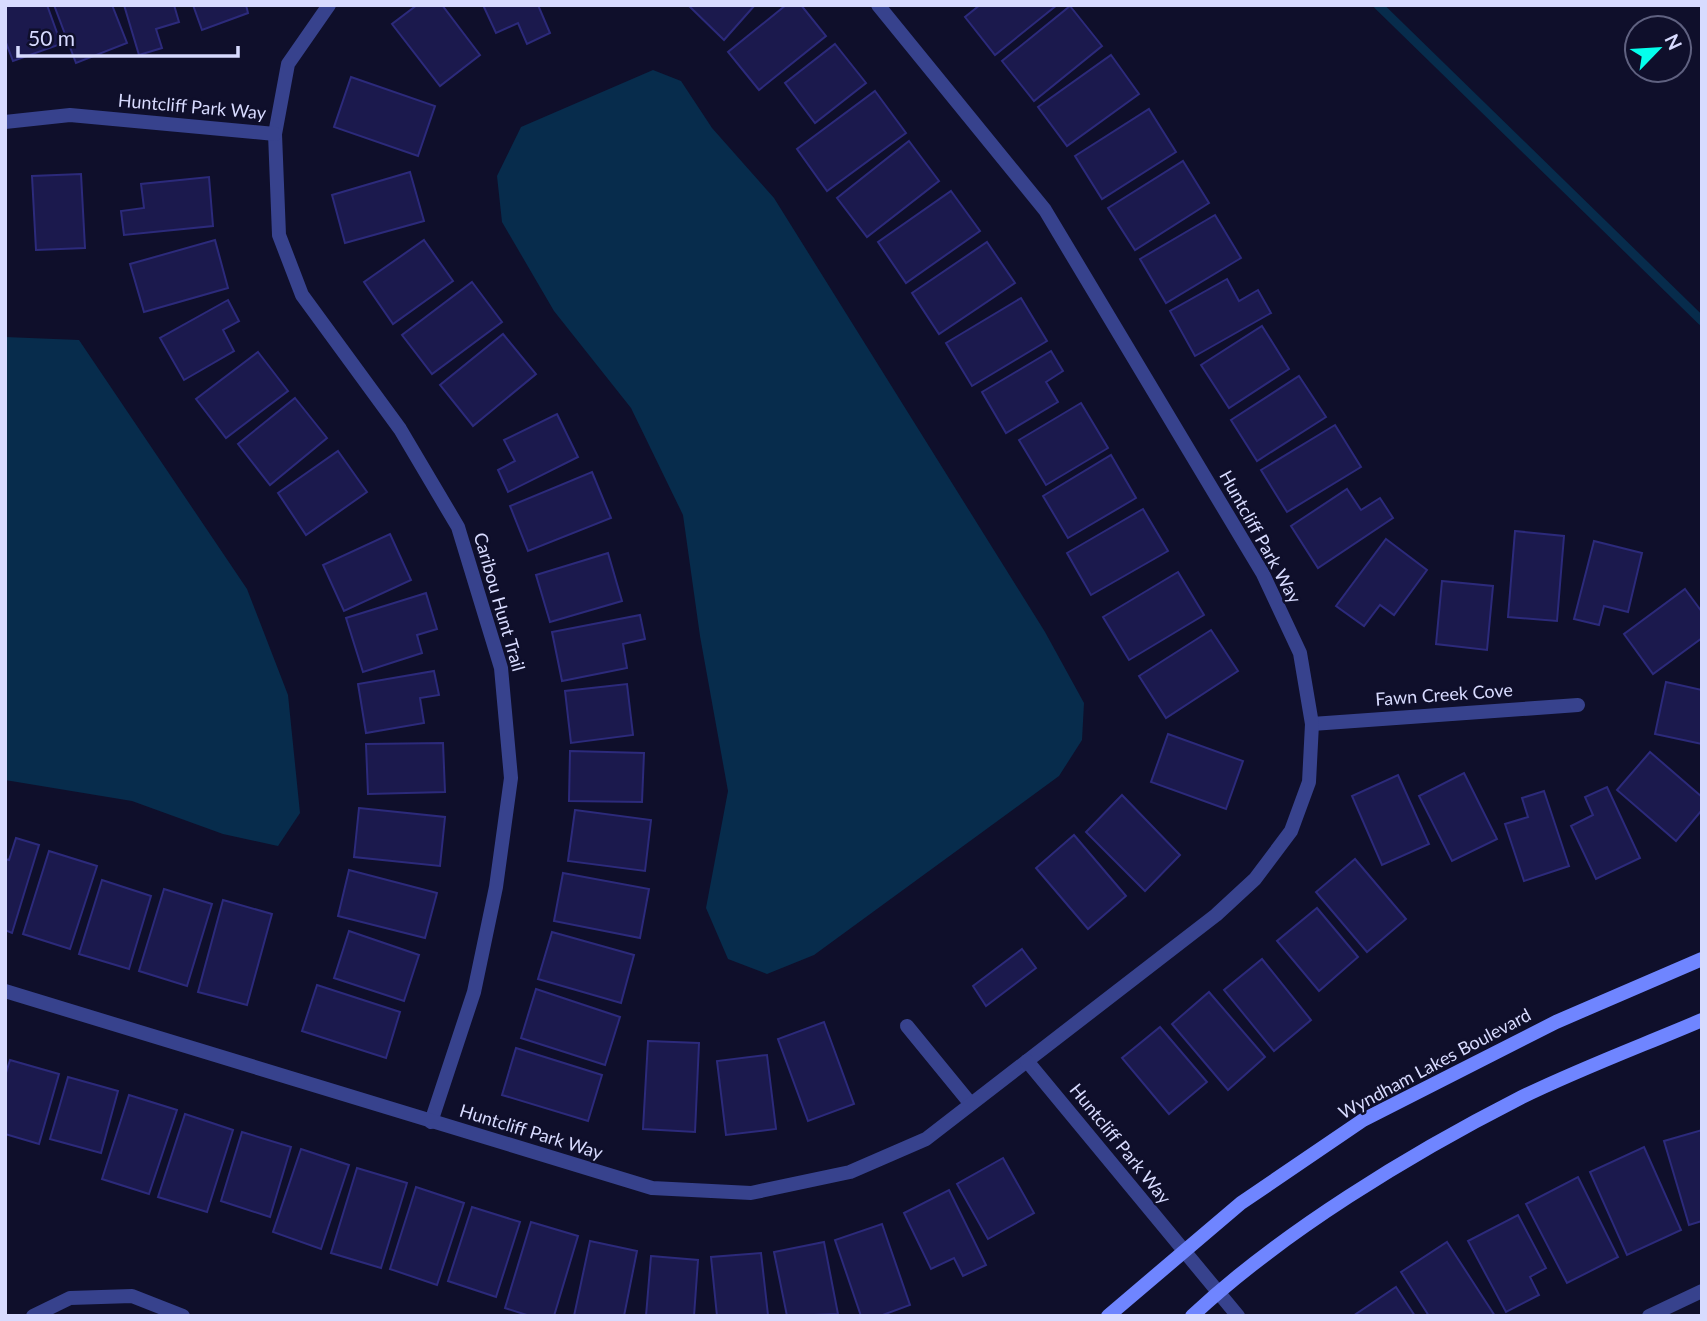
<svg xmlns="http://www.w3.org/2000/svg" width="1707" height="1321" font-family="Lato,sans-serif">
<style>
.water{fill:#072c4c}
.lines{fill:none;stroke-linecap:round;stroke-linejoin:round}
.stream{stroke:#072c4c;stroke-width:9}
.building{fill:#1b194d;stroke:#2c2a7b;stroke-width:2}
.lane{stroke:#37428d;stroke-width:14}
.street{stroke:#37428d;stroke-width:14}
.secondary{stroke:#6f85ff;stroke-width:14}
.labels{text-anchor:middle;stroke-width:5;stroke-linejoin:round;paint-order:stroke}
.street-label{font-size:18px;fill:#d8dbff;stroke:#0f0f2b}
</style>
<rect width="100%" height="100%" fill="#0f0f2b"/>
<g class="water">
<path d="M653,70l28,11 31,47 62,70 271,434 39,71 -2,37 -23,36 -245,179 -47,19 -39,-15 -22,-51 22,-117 -28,-155 -17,-121 -52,-107 -77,-97 -52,-89 -5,-46 24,-49z"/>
<path d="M5,337l74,3 168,249 41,106 12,118 -22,33 -55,-12 -91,-33 -127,-21z"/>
</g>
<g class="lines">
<path class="stream" d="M1378,5l324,316"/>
</g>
<g class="building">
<path d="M5,5h42l14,39 -48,17 -8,-21z"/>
<path d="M54,5h58l15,38 -51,20z"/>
<path d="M124,5h50l5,17 -23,7 6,19 -23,7z"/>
<path d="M193,5h53l2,8 -46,17z"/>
<path d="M417,5h25l38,50 -40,31 -48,-62z"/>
<path d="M483,5h55l12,28 -23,11 -9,-21 -22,10z"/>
<path d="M688,5h67l-31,35z"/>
<path d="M786,5h15l25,31 -67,54 -31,-38z"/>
<path d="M980,5h77l-62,50 -30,-38z"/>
<path d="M1070,6l32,40 -68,55 -32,-40z"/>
<path d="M835,44l31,39 -51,40 -30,-40z"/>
<path d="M1111,55l28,39 -72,52 -29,-39z"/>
<path d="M351,77l84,29 -17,50 -84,-29z"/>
<path d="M875,91l31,42 -79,58 -30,-42z"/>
<path d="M1149,109l27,43 -74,47 -27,-43z"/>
<path d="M909,141l30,40 -72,56 -30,-39z"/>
<path d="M1183,161l26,42 -74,47 -27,-42z"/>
<path d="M410,172l14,49 -79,22 -13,-48z"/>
<path d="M81,174l4,74 -49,2 -4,-74z"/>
<path d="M209,177l4,49 -89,9 -3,-24 23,-3 -3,-24z"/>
<path d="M951,191l29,40 -74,52 -28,-41z"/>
<path d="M1215,215l26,43 -75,45 -26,-44z"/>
<path d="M215,240l13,48 -84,24 -14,-48z"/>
<path d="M424,240l29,41 -60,43 -29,-42z"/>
<path d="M987,242l28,41 -76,51 -27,-41z"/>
<path d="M1227,279l12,22 19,-11 13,23 -76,43 -25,-45z"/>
<path d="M472,282l30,40 -70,52 -30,-39z"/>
<path d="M1021,298l26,43 -75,45 -26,-43z"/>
<path d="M228,300l11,21 -16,9 11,21 -50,29 -24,-42z"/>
<path d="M1262,326l27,43 -60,39 -28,-43z"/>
<path d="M503,334l33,40 -63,52 -33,-41z"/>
<path d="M1051,351l12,20 -17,11 12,20 -52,31 -24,-41z"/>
<path d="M258,352l30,39 -62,47 -30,-39z"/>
<path d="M1299,376l27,41 -69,44 -26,-41z"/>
<path d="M295,398l32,40 -57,47 -32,-41z"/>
<path d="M1081,403l27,45 -62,37 -27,-45z"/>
<path d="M557,414l21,43 -70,35 -10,-22 17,-9 -11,-21z"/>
<path d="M1335,425l26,42 -74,45 -26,-42z"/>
<path d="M338,451l29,41 -61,43 -28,-42z"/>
<path d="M1111,455l25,43 -68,40 -25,-42z"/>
<path d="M592,472l19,46 -83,33 -18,-45z"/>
<path d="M1347,489l14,21 19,-12 13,20 -75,50 -27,-42z"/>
<path d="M1143,509l25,42 -77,44 -24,-42z"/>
<path d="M1515,531l49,5 -7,85 -49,-4z"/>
<path d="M390,534l21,46 -67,31 -21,-46z"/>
<path d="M1386,539l41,31 -33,45 -14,-10 -16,21 -28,-20z"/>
<path d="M1594,541l48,12 -14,59 -24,-6 -5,19 -25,-6z"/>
<path d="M608,553l14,48 -72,21 -14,-47z"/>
<path d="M1178,572l26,43 -75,45 -26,-43z"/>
<path d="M1442,581l51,5 -6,64 -51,-6z"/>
<path d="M1685,589l17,23v26l-49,36 -29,-40z"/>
<path d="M426,593l11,36 -20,6 5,18 -59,19 -17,-54z"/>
<path d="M640,615l5,24 -22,5 4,24 -65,13 -10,-49z"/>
<path d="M1211,630l27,41 -72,47 -27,-42z"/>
<path d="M434,671l5,24 -19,3 4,25 -58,10 -8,-49z"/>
<path d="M1666,682l36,8v54l-47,-10z"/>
<path d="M627,684l6,51 -62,8 -6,-52z"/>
<path d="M1168,734l75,27 -17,48 -75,-27z"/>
<path d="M443,743l2,49 -77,2 -2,-50z"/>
<path d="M570,751l74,2 -2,49 -73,-1z"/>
<path d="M1650,752l52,45v13l-26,31 -59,-51z"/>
<path d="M1464,773l33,66 -45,22 -33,-65z"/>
<path d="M1398,775l31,69 -47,21 -30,-69z"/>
<path d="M1607,787l33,71 -44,21 -25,-53 22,-11 -8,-18z"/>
<path d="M1544,791l25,75 -45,15 -19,-57 23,-7 -6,-19z"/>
<path d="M1122,795l58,60 -35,36 -59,-59z"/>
<path d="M359,808l86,9 -5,49 -86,-9z"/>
<path d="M575,810l76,10 -6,51 -77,-10z"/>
<path d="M1074,835l52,61 -38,33 -52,-61z"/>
<path d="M16,838l23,7 -27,88 -7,-3v-71l4,1z"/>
<path d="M49,851l48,15 -27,83 -47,-15z"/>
<path d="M1355,859l51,60 -39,33 -51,-60z"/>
<path d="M349,870l88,23 -12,45 -87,-22z"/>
<path d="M563,873l86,16 -9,49 -86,-17z"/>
<path d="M102,880l49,16 -22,73 -50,-15z"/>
<path d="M164,889l48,15 -25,82 -48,-15z"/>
<path d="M223,900l49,14 -25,91 -49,-13z"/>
<path d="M1317,908l41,49 -39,34 -42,-50z"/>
<path d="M349,931l70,24 -15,46 -70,-23z"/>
<path d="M552,932l82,23 -13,48 -83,-24z"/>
<path d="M1022,949l14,19 -50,38 -13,-20z"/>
<path d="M1262,959l49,61 -37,31 -50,-61z"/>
<path d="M317,985l83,27 -14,46 -84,-27z"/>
<path d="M536,989l84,28 -15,48 -84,-27z"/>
<path d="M1209,992l56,65 -37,33 -56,-66z"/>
<path d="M824,1022l30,82 -46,17 -30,-82z"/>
<path d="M1160,1027l47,55 -38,32 -47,-56z"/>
<path d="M648,1041l51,2 -4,89 -52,-3z"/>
<path d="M516,1048l86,27 -14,46 -86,-26z"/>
<path d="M767,1055l9,74 -50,6 -9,-74z"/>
<path d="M10,1060l49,14 -20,70 -34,-10v-58z"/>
<path d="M68,1077l50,14 -17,62 -51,-14z"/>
<path d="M129,1095l48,15 -28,84 -47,-15z"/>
<path d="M185,1114l48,16 -26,82 -49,-15z"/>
<path d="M1702,1130v91l-13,4 -25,-84z"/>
<path d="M242,1132l49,15 -21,70 -49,-16z"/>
<path d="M1644,1147l37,83 -54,25 -37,-83z"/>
<path d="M301,1149l48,16 -28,84 -48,-17z"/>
<path d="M1003,1158l31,55 -46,26 -31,-55z"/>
<path d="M357,1168l50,15 -26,85 -50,-15z"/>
<path d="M1578,1177l40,80 -51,26 -41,-79z"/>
<path d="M416,1187l48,16 -27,82 -47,-16z"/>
<path d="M949,1190l37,75 -23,11 -9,-18 -23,11 -27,-56z"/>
<path d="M472,1207l48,15 -24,75 -48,-16z"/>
<path d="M1518,1215l28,53 -16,9 9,18 -33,17 -38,-71z"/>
<path d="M531,1222l47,14 -24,80h-24l-25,-8z"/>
<path d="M882,1224l28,81 -30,11h-19l-26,-76z"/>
<path d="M590,1241l47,10 -13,65h-50z"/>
<path d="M824,1242l14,72 -51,2 -13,-64z"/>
<path d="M1447,1242l48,74h-66l-28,-44z"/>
<path d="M761,1253l7,62 -51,1 -6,-59z"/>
<path d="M651,1256l47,4 -4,56h-48z"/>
<path d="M1396,1287l19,29h-62z"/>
</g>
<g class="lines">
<g class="lane">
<path d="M907,1026l63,77"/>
<path d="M33,1316l37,-18 62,-2 51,20"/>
</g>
<g class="street">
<path d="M329,5l-41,59 -13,70 4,101 23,60 98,134 58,98 43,141 10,110 -15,109 -22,105 -43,130"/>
<path d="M5,122l65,-7 205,19"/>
<path d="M1312,724l266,-19"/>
<path d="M5,991l647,197 99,5 99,-21 76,-33 290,-224 39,-36 36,-48 18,-49 3,-58 -12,-71 -37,-79 -218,-364 -167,-205"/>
<path d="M1027,1061l211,255"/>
<path d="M1649,1316l53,-25"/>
</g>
<g class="secondary">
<path d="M1108,1316l133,-113 122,-83 193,-98 146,-63"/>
<path d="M1192,1316c90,-84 218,-162 328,-218 59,-29 121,-52 182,-78"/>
</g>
</g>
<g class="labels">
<g class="street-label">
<text transform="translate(192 107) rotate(5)" y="6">Huntcliff Park Way</text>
<text transform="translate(1260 537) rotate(61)" y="6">Huntcliff Park Way</text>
<text transform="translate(499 602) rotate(74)" y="6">Caribou Hunt Trail</text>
<text transform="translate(1444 695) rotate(-4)" y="6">Fawn Creek Cove</text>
<text transform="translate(1435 1064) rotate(-28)" y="6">Wyndham Lakes Boulevard</text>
<text transform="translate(531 1132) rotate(17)" y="6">Huntcliff Park Way</text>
<text transform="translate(1120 1144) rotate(51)" y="6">Huntcliff Park Way</text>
</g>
</g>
<rect width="1707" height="1321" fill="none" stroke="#d8dbff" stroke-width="14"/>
<g transform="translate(1658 49) rotate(65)"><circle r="33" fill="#0f0f2b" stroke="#5f6180" stroke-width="2"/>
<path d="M0-5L12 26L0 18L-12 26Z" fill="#04ffec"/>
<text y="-10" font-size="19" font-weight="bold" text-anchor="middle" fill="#d8dbff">N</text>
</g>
<path d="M18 46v10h220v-10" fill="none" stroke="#d8dbff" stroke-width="3.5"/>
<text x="28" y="46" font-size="21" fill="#d8dbff" stroke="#0f0f2b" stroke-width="5" paint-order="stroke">50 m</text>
</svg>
